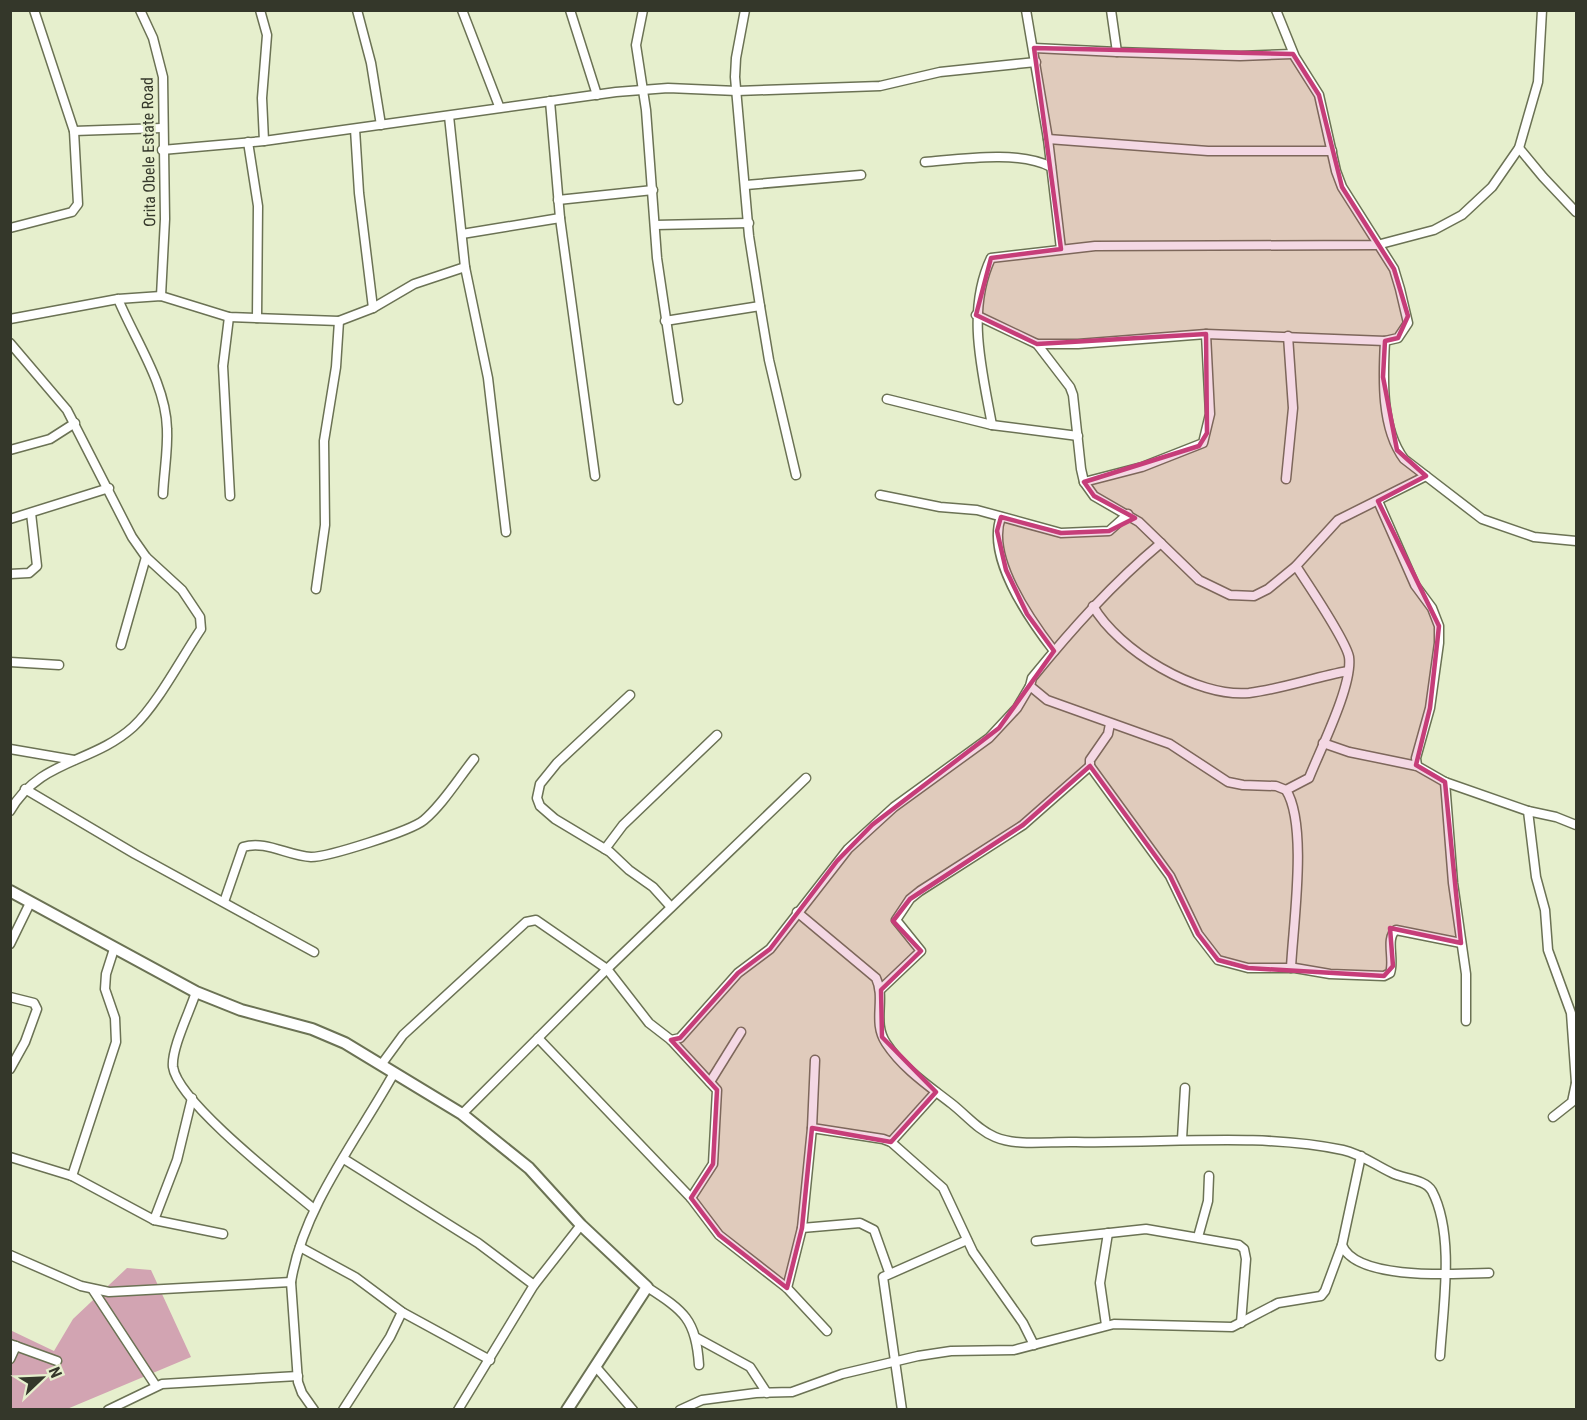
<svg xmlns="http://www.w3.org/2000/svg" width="1587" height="1420" font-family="'Roboto Condensed',sans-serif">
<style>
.forest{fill:#d2a4b2}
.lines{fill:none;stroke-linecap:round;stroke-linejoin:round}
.minor-casing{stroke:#6b7254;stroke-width:11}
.tertiary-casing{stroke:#6b7254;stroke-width:14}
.minor{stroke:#fff;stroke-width:8}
.tertiary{stroke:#fff;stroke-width:10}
.marked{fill:#c63d79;fill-opacity:0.2;stroke:#c63d79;stroke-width:4.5;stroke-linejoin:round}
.labels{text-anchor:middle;stroke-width:4.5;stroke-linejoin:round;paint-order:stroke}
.street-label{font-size:16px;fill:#34372a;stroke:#e6efcd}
</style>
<rect width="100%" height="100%" fill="#e6efcd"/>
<path class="forest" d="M127,1268l24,2 40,87 -124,52h-56l-1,-79 44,21 19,-32z"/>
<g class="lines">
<g class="minor-casing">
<g id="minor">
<path d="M140,10l13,28 10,39 2,142 -4,77"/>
<path d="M260,10l7,25 -5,63 2,43"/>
<path d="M357,10l14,53 10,62"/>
<path d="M462,10l37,96"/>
<path d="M570,10l27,85"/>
<path d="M643,10l-7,35 10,65 11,148 21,142"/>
<path d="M745,10l-9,48 -1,19 14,159 11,70 9,54 27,115"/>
<path d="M1026,10l22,129 13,110"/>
<path d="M1111,10l6,42 123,4 53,-2"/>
<path d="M1034,48l83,4"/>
<path d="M550,101l10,117 35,258"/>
<path d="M449,116l16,151 23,111 18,154"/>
<path d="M355,129l4,64 14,115"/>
<path d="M74,131l88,-3"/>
<path d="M1048,139l160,12h124"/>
<path d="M248,142l10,64 -1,112"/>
<path d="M1519,148l24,29 33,35"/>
<path d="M162,150l102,-9 352,-49 52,-4 69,3 143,-5 60,-14 96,-10"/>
<path d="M925,162c36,-3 94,-12 126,5"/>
<path d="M746,185l115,-10"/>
<path d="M558,200l95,-10"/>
<path d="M655,225l94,-2"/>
<path d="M10,228l62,-16 6,-8 -4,-73 -40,-121"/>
<path d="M462,234l98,-16"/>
<path d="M118,299c17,41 48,85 49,130 1,21 -3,43 -4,65"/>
<path d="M976,315l61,29h41l128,-10 179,7 13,-3 10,-15 -8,-34 -6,-20 -52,-82 -6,-16 -17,-76 -24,-38 -19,-47"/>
<path d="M229,317l-6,49 7,130"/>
<path d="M10,319l108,-20 43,-3 68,21 110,4 34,-13 41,-24 51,-17"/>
<path d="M665,321l95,-15"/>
<path d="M1385,341c-2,37 -4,87 19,118l78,60 52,18 42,4"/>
<path d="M10,343l57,67 65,127 14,20 36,33 18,27 1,12c-19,28 -44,76 -68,98 -41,37 -93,32 -123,84"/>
<path d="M1037,344l33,43 3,8 8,74 3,13 10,14 45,26 60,58 31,15 24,1 14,-7 28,-23 42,-46 88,-44"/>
<path d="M887,399l105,26 86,11"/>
<path d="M992,425c-10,-55 -26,-114 -1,-167l104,-12 282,-1 57,-15 28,-15 30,-28 27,-39 19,-66 4,-72"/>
<path d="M10,450l40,-11 25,-16"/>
<path d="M1286,479l7,-71 -5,-72"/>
<path d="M1084,482l58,-15 61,-24 7,-29 -4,-80"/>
<path d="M880,495l60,12 37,3 84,23 48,-2 19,-17"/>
<path d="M1378,501l37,84 17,23 7,18v17l-9,65 -14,50 1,8"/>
<path d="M1001,517c-15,40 29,103 53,134"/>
<path d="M10,519l99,-31"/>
<path d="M1161,543c-49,41 -89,86 -129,135l-2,8 17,14 123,44 58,38 15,3 33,1 10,4c22,35 7,135 5,178"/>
<path d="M10,574l19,-1 8,-7 -6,-53"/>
<path d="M316,589l9,-64 -1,-84 12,-74 3,-46"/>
<path d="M1093,606c25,44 104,92 156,87 33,-4 66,-16 99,-22"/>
<path d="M121,645l25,-88"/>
<path d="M10,662l49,3"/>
<path d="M630,695l-73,68 -17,21 -3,14 3,8 15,13 55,33 19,18 24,17 18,20"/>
<path d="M1110,724l-2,10 -18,26v6l80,110 28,58 20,26 30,8h47l35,6 54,2 6,-3c5,-13 -5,-35 6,-43l65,13"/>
<path d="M1323,743l26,9 68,14 28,16 83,29 28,6 20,8"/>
<path d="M10,749l64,11"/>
<path d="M1445,782l8,101 13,91v47"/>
<path d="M25,789l110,65 179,98"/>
<path d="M1286,790l23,-12c11,-28 44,-93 40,-121 -3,-17 -42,-74 -53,-91"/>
<path d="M1528,811l8,66 9,33 3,40 23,63 5,70"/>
<path d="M605,849l18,-24 94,-90"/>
<path d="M224,902l19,-55c23,-7 45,9 68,10 17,0 100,-26 113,-37 19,-16 34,-41 50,-61"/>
<path d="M797,912l79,66c10,21 -4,44 10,65 17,26 43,43 66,61 14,11 26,26 43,33 24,10 55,4 81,5 87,2 181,-10 267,8 18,4 32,15 49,23 12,6 33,6 40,18 23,44 11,116 8,165"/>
<path d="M10,944l20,-41"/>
<path d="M880,990l41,-39 -25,-31 14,-21 10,-8 103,-66 67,-59"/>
<path d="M196,992c-6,19 -25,57 -23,75 5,35 111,117 141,142"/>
<path d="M10,997l24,6 3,6 -12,33 -15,27"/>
<path d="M538,1038l153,160 28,37 68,53 40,43"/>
<path d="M671,1040l9,-2 58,-65 32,-24 78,-100 46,-42 95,-69 28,-30 13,-22"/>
<path d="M381,1065l22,-30 123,-113 10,-2 71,49 42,54 22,17 46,50 -4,74 -22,34"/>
<path d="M710,1082l31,-50"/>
<path d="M462,1114l145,-145 199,-191"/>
<path d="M1553,1117l19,-15 4,-19"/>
<path d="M812,1128l3,-68"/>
<path d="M1182,1139l3,-51"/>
<path d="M891,1142l45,-50"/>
<path d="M1361,1156l-19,89c14,36 115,29 147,28"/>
<path d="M10,1157l62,19 82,44 69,14"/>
<path d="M344,1159l134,84 56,42"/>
<path d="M72,1176l44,-134 -1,-24 -10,-29 1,-15 8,-25"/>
<path d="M154,1220l23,-60 15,-62"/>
<path d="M802,1228l58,-5 14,7 15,42"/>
<path d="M1198,1237l10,-36 1,-25"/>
<path d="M1036,1241l110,-12 93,16 5,4 2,10 -5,64"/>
<path d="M300,1247l55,30 47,35 88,48"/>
<path d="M10,1255l71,31 28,6 182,-10"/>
<path d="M647,1287c37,24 49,32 52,78"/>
<path d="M787,1288l15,-60 10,-100 71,11 8,3 52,46 30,64 50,71 11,22"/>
<path d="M93,1290l63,96"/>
<path d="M1106,1325l-6,-42 8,-50"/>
<path d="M697,1338l53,29 17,26"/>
<path d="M10,1344l47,17"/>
<path d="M10,1359l6,-13"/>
<path d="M596,1367l37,43"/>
<path d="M108,1410l54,-26 136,-8"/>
<path d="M314,1410l-12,-17 -4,-11 -7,-100c12,-75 67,-144 103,-209"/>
<path d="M343,1410l47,-73 12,-25"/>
<path d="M458,1410l76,-125 47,-60"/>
<path d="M680,1410l22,-10 54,-7 36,-1 50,-18 76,-18 33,-5 63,-1 100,-26 118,3 46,-24 43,-7 4,-5 17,-46"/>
<path d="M902,1410l-19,-133 84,-37"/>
</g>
</g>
<g class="tertiary-casing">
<path id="tertiary" d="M10,891l186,101 45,18 71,19 33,14 117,71 67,54 52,57 66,62 -80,123"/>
</g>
<use href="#minor" class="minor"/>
<use href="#tertiary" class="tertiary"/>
</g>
<path class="marked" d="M1034,48l259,6 26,41 23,92 52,82 14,47 -10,22 -13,3 -2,36 14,73 29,26 -48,25 61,125 -9,82 -14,57 29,17 16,161 -71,-15 3,38 -9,10 -136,-8 -30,-8 -20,-26 -28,-58 -80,-110 -67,59 -113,74 -17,22 28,30 -40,39 1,47 54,55 -45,50 -79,-14 -10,100 -15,60 -68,-53 -28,-37 22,-34 4,-74 -46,-50 9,-2 58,-65 32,-24 67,-88 35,-36 127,-97 55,-77 -27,-37 -21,-44 -9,-39 4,-14 60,16 48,-2 26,-13 -41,-22 -10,-14 115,-36 8,-13 -1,-99 -169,10 -61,-29 15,-57 70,-9z"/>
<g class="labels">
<g class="street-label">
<text transform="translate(148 152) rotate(-91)" y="6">Orita Obele Estate Road</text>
</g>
</g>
<rect width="1587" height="1420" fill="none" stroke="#34372a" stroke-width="24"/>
<g transform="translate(42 1378) rotate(67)" stroke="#e6efcd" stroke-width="4.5" paint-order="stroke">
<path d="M0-4.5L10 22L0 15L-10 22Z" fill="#34372a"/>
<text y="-9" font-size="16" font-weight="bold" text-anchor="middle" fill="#34372a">N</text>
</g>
</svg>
